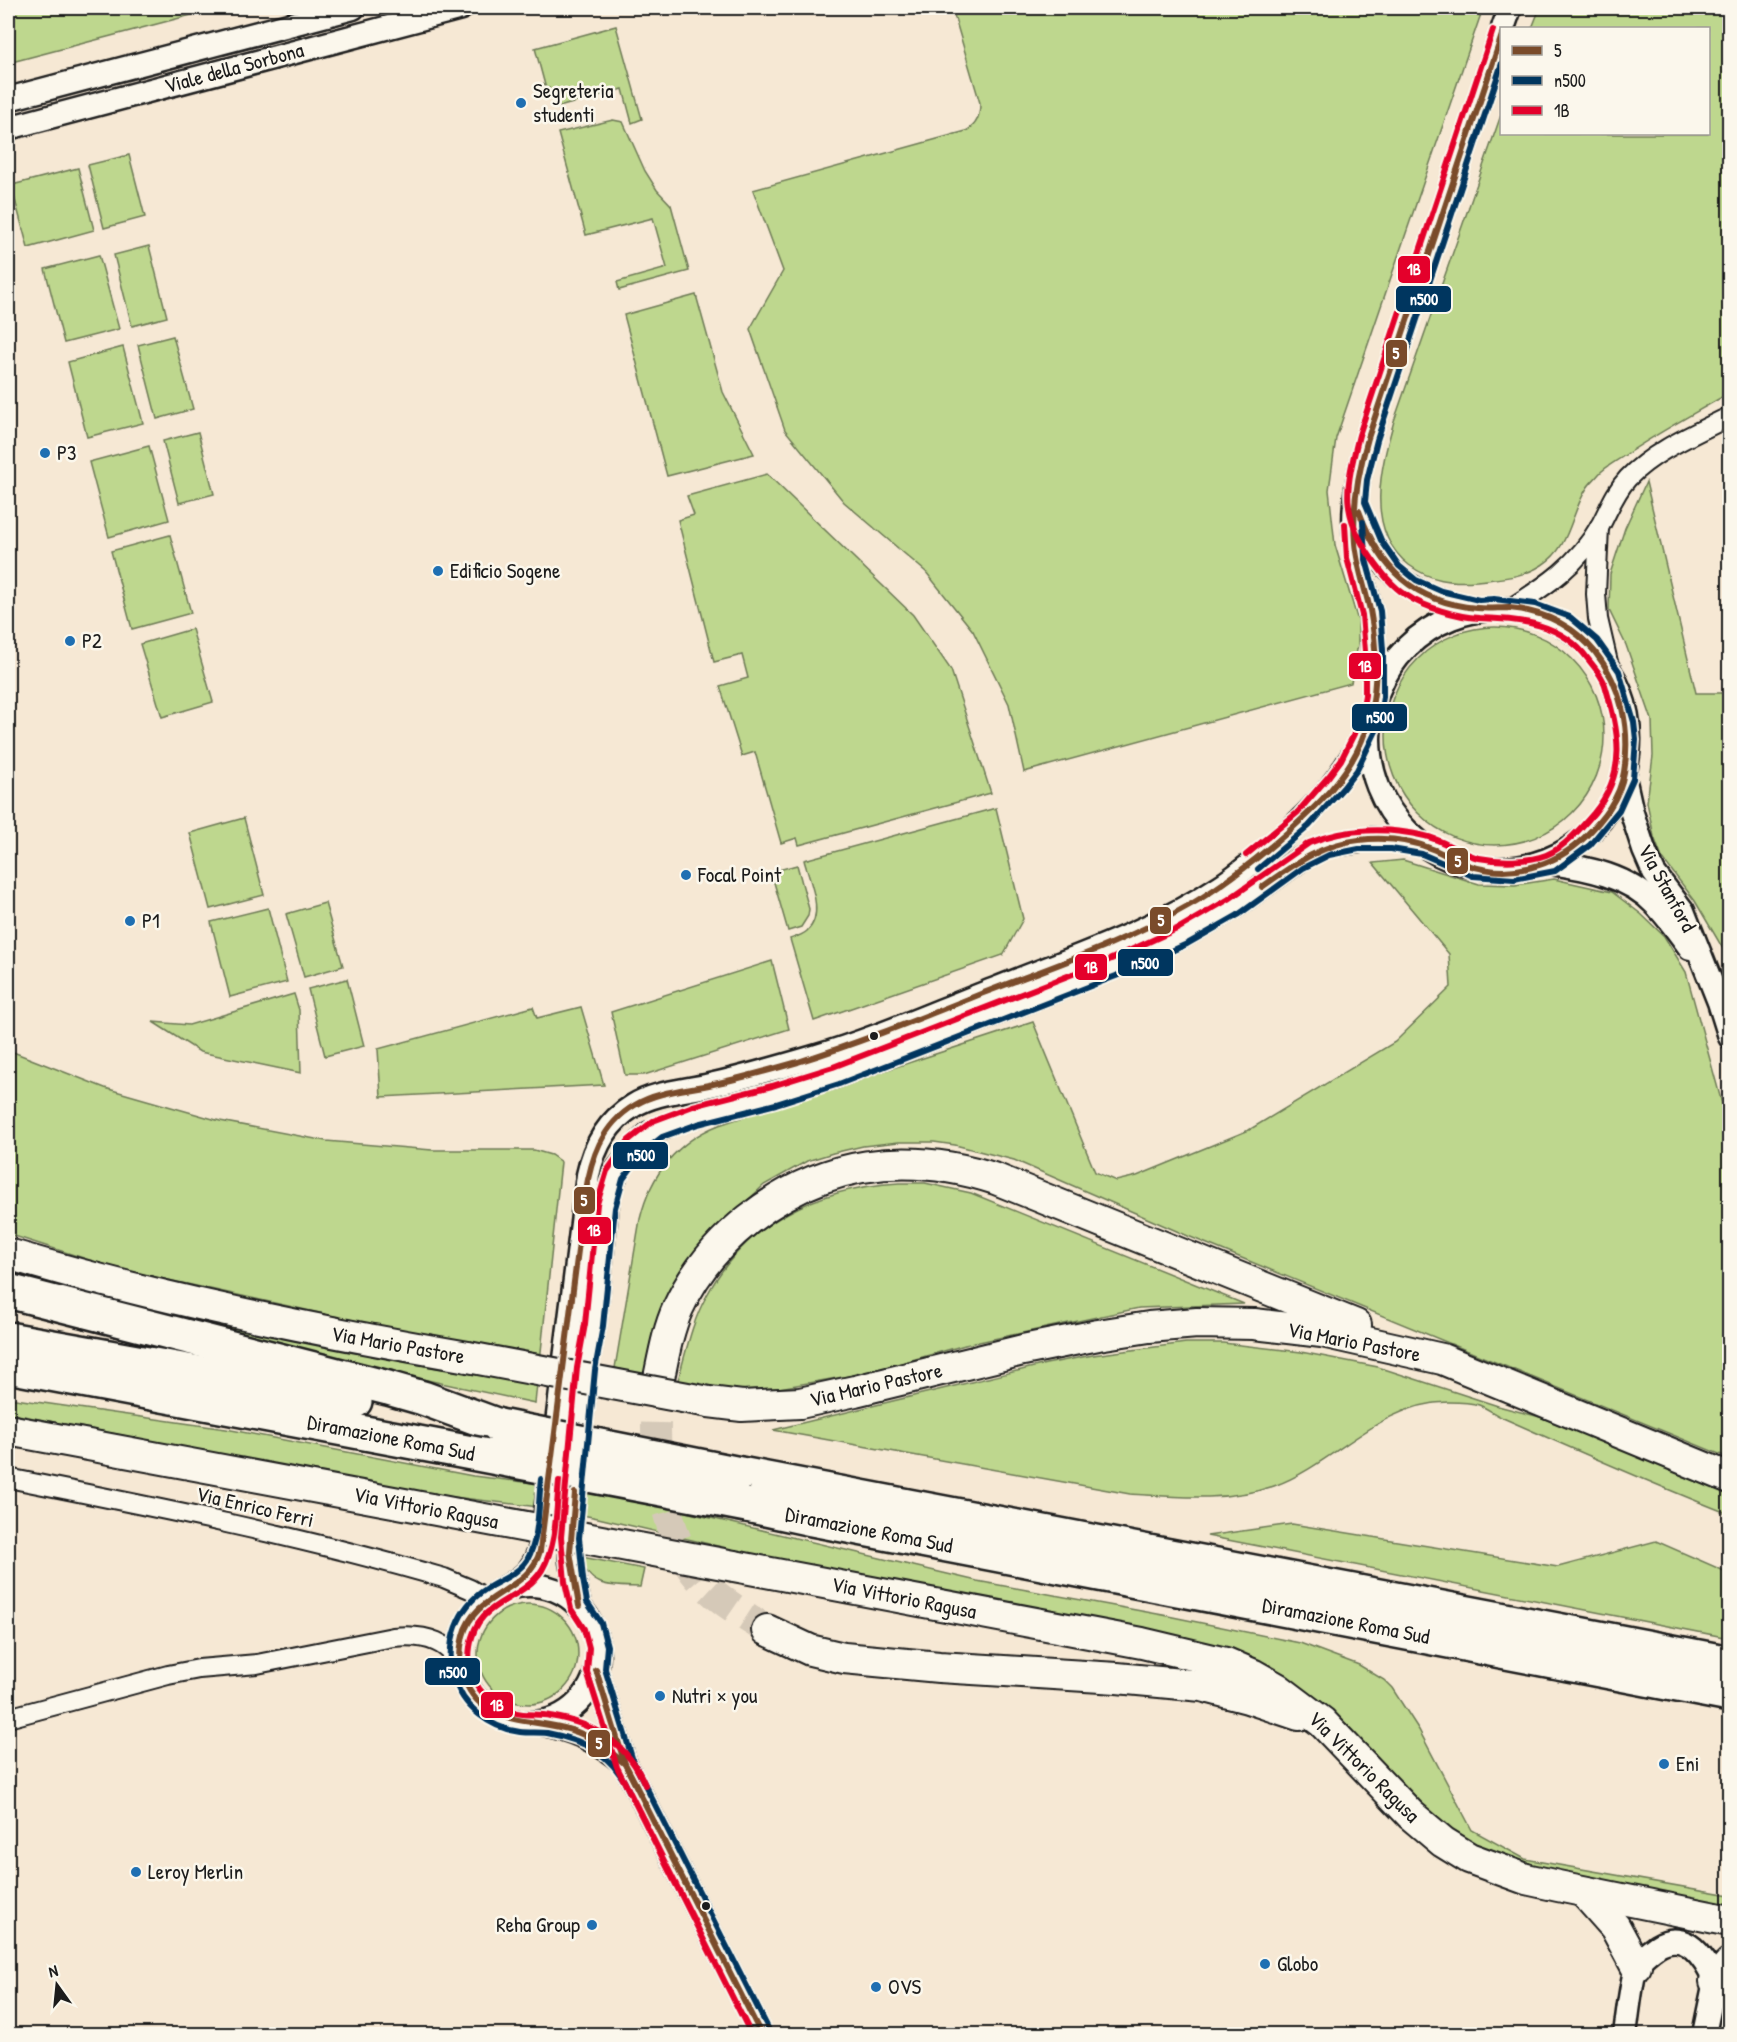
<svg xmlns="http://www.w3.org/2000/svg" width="1737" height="2042" font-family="'Patrick Hand',sans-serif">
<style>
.green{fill:#bed78e;stroke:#6d7a55;stroke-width:1.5}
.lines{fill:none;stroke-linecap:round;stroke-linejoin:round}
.trunk-tunnel{stroke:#d5c9b8;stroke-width:30;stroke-dasharray:30 15;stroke-linecap:butt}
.minor-casing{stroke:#1c1c1c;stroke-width:22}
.tertiary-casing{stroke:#1c1c1c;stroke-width:27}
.trunk-casing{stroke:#1c1c1c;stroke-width:34}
.motorway-casing{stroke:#1c1c1c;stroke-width:38}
.minor{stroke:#fbf7ec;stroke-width:18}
.tertiary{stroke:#fbf7ec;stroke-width:22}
.trunk{stroke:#fbf7ec;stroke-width:30}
.motorway{stroke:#fbf7ec;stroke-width:33}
.trunk-bridge-casing{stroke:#1c1c1c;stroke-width:34;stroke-linecap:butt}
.motorway-bridge-casing{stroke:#1c1c1c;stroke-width:38;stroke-linecap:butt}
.trunk-bridge{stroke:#fbf7ec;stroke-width:30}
.motorway-bridge{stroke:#fbf7ec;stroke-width:33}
.bus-1-casing{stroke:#fbf7ec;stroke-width:10}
.bus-2-casing{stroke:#fbf7ec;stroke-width:10}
.bus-3-casing{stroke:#fbf7ec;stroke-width:10}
.bus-1{stroke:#7a4b2a;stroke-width:6}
.bus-2{stroke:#00365f;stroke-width:6}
.bus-3{stroke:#e4002b;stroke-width:6}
.poi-dot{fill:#1f6fb2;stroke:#fbf7ec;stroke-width:2}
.bus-dot{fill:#1c1c1c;stroke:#fbf7ec;stroke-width:2}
.labels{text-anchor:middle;stroke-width:5;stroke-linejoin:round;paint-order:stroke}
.street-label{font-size:21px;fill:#1c1c1c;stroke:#fbf7ec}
.poi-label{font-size:21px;fill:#1c1c1c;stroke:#fbf7ec;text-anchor:start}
.line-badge{stroke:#fbf7ec;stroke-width:2}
.badge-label{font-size:16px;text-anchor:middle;font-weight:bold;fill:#fff}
</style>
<rect width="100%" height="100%" fill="#f6e8d4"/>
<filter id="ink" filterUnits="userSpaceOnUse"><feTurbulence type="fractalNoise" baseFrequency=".0167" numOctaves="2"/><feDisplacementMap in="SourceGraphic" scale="12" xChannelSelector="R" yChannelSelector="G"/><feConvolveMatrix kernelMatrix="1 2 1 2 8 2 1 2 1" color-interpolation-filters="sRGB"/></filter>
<g filter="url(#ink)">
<g class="green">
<path d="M8,8h210l-210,55z"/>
<path d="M952,8h531l-147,430 -7,52 6,55 23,76v23l-7,39 -327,89 -15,-68 -36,-73 -47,-59 -82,-70 -59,-72 -35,-101 33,-58 -30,-81 213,-59c11,-6 14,-15 14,-28z"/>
<path d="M1540,8h189v385c-34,20 -68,38 -101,60 -9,7 -22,13 -29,21 -4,5 -9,9 -12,14 -17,26 -16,59 -45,77 -20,13 -41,13 -65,16 -26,2 -46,0 -68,-16 -45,-35 -28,-98 -15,-144l107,-306 1,19h206v-106h-176z"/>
<path d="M616,26l26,93 -10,4 -9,-34 -68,19 -6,-20 -3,1 -11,-41z"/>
<path d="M613,120l10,2 22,49 12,19 14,15 18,66 -70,19 -2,-8 50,-14 -14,-50 -67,17 -28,-102z"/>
<path d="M129,155l16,62 -41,11 -16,-63z"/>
<path d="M78,168l16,62 -66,18 -17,-63 -3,1v-16l4,15z"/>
<path d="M149,246l18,71 -35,9 -18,-71z"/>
<path d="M99,255l20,74 -55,14 -19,-74z"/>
<path d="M696,295l27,97 31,62 -87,22 -43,-161z"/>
<path d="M173,336l20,73 -36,10 -19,-74z"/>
<path d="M123,347l20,76 -56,14 -19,-75z"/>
<path d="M198,432l16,62 -35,9 -16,-62z"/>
<path d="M149,446l20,74 -60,17 -20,-75z"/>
<path d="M767,474l146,141 38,55 40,123 -192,52 -2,-7 -16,5 -26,-91 -13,4 -22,-70 28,-8 -6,-23 -28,7 -36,-142 16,-5 -7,-19z"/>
<path d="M1646,482l50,211h33v266l-34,-58 -33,-43 -8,-21 -7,-35 6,-46 -1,-36 -26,-75 -17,-35 1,-36 15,-46z"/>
<path d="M170,535l21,78 -59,16 -21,-78z"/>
<circle cx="1495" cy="736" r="109"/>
<path d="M192,629l21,73 -51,15 -22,-73z"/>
<path d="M996,808l27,111 -20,36 -189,66 -24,-82c6,-2 13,-4 17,-8 19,-17 2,-51 -3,-71z"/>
<path d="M244,818l20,77 -54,14 -20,-76z"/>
<path d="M1403,860l76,24 36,1 39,-6 58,13 29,22 23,22 22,36 43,157v329l-541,-222 -174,-76 -59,-15 -21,-3h-35l-36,4 -30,7 -26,8 -43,24 -33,31 -77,161 -39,-9 25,-149c11,-46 36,-77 79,-94l314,-103 62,150 21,9 21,-5 112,-46 146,-88 56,-55 -2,-33 -76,-91z"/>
<path d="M797,865l12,44 -1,7 -7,11 -13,4 -17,-59z"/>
<path d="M325,903l18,63 -39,11 -18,-63z"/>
<path d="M268,908l19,74 -57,15 -19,-75z"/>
<path d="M772,961l17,68 -145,46h-19l-14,-63z"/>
<path d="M347,979l17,67 -39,10 -17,-67z"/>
<path d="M294,994l5,16 2,63 -101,-21 -47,-30 36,3z"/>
<path d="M533,1007l4,11 44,-11 23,78 -223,12 -3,-48z"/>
<path d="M8,1050l97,38 115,33 106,20 106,9h102l17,5 10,7 -21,199 -422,-92 -110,-35z"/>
<path d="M899,1183h26l46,10 273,111 -105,4 -174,37 -99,28 -87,15 -39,2 -41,-4 -21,-6c8,-28 14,-58 28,-83 39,-75 111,-109 193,-114z"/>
<path d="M8,1270l270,67 154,30 105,17 -2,19 -225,-48 -302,-75z"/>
<path d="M1186,1343h37l78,9 77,15 120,39 42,11 189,74v23c-56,-22 -112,-46 -167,-70 -20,-9 -39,-17 -59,-26 -8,-4 -15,-9 -24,-13 -9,-3 -21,-3 -31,-3 -69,1 -113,62 -174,84 -47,16 -96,11 -144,8l-357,-64 273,-66 47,-9z"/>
<path d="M8,1398l218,31 247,47 94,11 72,14 338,80 186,34 137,28 59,22 25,15 8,8 27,42 53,100 53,29 204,36v13l-230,-50 -61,-35 -129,-127 -515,-132 -196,-46 -59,-11 -119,-14 -412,-80z"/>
<path d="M1292,1524l266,43 98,-26 73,32v65l-522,-102z"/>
<path d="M582,1557l62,12 -4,18c-27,-1 -53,2 -58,-30z"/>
<circle cx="528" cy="1654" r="50"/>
</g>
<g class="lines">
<path class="trunk-tunnel" d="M659,1378c-1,17 -3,34 -3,51 0,43 13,115 42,148 18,22 45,37 69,53"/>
<g class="minor-casing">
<g id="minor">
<path d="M1599,527l-3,67 2,25 13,56"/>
<path d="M1509,609c37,-23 69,-44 91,-83 9,-17 15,-34 28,-48 27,-28 67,-44 102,-62"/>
<path d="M8,1478c146,29 292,58 436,100l26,11 17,10"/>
<path d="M8,1718l160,-43 31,-6 58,-5 136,-27c31,-3 61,3 69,37"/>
</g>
</g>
<g class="tertiary-casing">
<g id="tertiary">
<path d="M1503,28l7,-20"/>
<path d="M8,99l345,-91"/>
<path d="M8,128l453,-120"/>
<path d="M1359,513c20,62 56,86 118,96"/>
<circle cx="1499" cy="739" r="130"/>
<path d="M1374,691c0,-25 0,-50 -3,-75 -2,-20 -11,-39 -14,-59 -7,-38 0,-82 11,-119l134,-405"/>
<path d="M1624,777l8,36 12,37 10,23 29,38 36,91 11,35"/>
<path d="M1551,863c37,5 77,13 104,41 13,13 24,29 35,44"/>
<circle cx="529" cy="1654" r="69"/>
<path d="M503,1589c23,-12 32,-21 39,-46l46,-368c6,-29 19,-53 45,-69 22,-14 52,-15 77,-21 35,-8 70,-18 104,-28 62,-18 121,-45 181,-68 77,-31 157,-57 226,-103 20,-13 38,-29 56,-44 40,-35 70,-69 92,-117"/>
<path d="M579,1606l-8,-44 -1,-24 16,-169 8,-44 14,-130 10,-26 18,-23 14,-13 33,-14 153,-43 276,-108 71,-32 51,-29 64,-46 16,-10 13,-5 44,-7 21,1 32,5"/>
<path d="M596,1670l29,94 136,270"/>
<path d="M539,1723c36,7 58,17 86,41"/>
<path d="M1625,2034c2,-13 7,-60 12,-69 4,-7 13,-14 20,-19 29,-18 48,12 58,35l-11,53"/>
</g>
</g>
<g class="trunk-casing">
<g id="trunk">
<path d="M8,1254c151,45 305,76 460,103"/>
<path d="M659,1378c5,-24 9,-48 19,-70 16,-35 42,-66 71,-89 74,-58 158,-69 247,-40l360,146"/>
<path d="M709,1402l33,4 58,-3 55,-12 168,-41 75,-15 51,-8 48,-4 57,1 68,8 120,27 288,119"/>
<path d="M8,1430l423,79"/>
<path d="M734,1566l408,77 84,20 28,12 23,13 45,34 89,93 32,27 26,16 57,21 32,7 172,35"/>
<path d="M767,1630l43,20 34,8 95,9 178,11 85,8 46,12 51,17"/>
<path d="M1584,1892l31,35 21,39"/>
<path d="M1715,1981l15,-18"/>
</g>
</g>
<g class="motorway-casing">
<g id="motorway">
<path d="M8,1291l380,97 35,10 76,28"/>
<path d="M8,1339l347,62"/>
<path d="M8,1366l437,82"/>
<path d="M740,1474l990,189"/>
<path d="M747,1505l65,14 918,176"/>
</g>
</g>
<use href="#minor" class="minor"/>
<use href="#tertiary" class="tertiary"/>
<use href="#trunk" class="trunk"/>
<use href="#motorway" class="motorway"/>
<g class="trunk-bridge-casing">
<g id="trunk-bridge">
<path d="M468,1357l241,45"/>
<path d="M431,1509l303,57"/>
</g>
</g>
<g class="motorway-bridge-casing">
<g id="motorway-bridge">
<path d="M499,1426l241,48"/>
<path d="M445,1448l302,57"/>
</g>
</g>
<use href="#trunk-bridge" class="trunk-bridge"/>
<use href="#motorway-bridge" class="motorway-bridge"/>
<g class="bus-1-casing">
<g id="bus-1">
<path d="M1262,887c30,-21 59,-43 97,-47 25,-3 52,0 76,10 11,5 21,11 33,15 41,14 86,2 117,-28 18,-18 35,-39 39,-65 7,-42 -2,-86 -29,-120 -22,-27 -52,-41 -86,-44 -11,0 -22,1 -32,0 -64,-6 -97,-39 -118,-97"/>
<path d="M575,1493l-5,59 9,54"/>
<path d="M596,1670l29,94 11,21"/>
<path d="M761,2034l-136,-270c-16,-14 -33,-28 -54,-34 -41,-13 -94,-2 -109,-58 -3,-11 -2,-24 1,-36 11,-44 66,-44 77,-85l45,-356c6,-36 16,-70 50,-90 23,-14 52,-15 78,-21 29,-6 57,-14 85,-22 64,-20 125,-45 188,-70 70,-27 142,-51 207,-89 34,-20 65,-45 95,-71 23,-21 47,-43 63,-70 27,-45 29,-100 19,-152 -5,-22 -13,-44 -15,-67 -3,-35 3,-71 13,-105l134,-403"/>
</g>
</g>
<g class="bus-2-casing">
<g id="bus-2">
<path d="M1258,869l51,-43 34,-38 14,-18 21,-43 5,-30v-47l-3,-39 -15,-55 -2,-34"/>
<path d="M541,1479c-3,26 -1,58 -14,81 -9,14 -27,20 -41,29 -28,18 -42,55 -32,88 8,30 36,51 66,55 9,1 18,0 27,1 38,7 67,22 82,58"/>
<path d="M769,2030l-136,-269 -28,-92 2,-23 -6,-23 -14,-21 -4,-23 -4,-41 16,-168 8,-44 12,-118 8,-29 20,-27 19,-15 36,-13 78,-20 63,-20 277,-108 71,-32 51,-29 65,-47 26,-13 30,-6h32l31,5 51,22 41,3 41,-8 35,-26 29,-35 14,-31 3,-39 -2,-18 -15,-51 -22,-31 -27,-23 -35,-13 -41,-5 -15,1 -38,-9 -25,-11 -17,-14 -18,-26 -16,-38 2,-22 10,-40 125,-377"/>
</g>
</g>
<g class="bus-3-casing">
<g id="bus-3">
<path d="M1246,855l51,-42 32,-37 12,-16 19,-38 5,-27v-44l-3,-36 -15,-57 -2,-34"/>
<path d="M559,1481c-3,29 -2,63 -17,89 -22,34 -66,29 -72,77 -2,12 0,24 5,35 10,18 28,30 48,32 9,1 18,0 27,2 44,7 78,27 95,69"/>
<path d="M751,2034l-134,-267 -30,-95 2,-24 -5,-19 -13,-20 -6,-27 -4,-45 16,-169 8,-44 12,-120 10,-33 22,-31 24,-19 40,-15 79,-20 61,-19 276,-107 70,-32 50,-29 80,-56c36,-15 78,-16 116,-7 19,4 35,18 54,22 21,4 48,4 67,-3 18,-7 36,-28 48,-42 34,-42 25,-80 11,-128 -3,-10 -11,-18 -17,-26 -26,-36 -68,-40 -109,-41 -21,-1 -56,-11 -73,-23 -14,-9 -24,-22 -34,-36 -33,-47 -26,-72 -13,-124l134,-405"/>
</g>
</g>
<use href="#bus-1" class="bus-1"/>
<use href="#bus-2" class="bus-2"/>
<use href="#bus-3" class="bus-3"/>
</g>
</g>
<g class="poi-dot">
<circle cx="521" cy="103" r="6"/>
<circle cx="45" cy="453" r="6"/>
<circle cx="438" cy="571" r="6"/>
<circle cx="70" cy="641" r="6"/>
<circle cx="686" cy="875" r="6"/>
<circle cx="130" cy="921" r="6"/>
<circle cx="660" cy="1696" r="6"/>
<circle cx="1664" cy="1764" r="6"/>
<circle cx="136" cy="1872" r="6"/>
<circle cx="592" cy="1925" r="6"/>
<circle cx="1265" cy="1964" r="6"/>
<circle cx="876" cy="1987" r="6"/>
</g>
<g class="bus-dot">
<circle cx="874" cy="1036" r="5"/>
<circle cx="706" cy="1906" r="5"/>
</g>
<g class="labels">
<g class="street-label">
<text transform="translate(234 68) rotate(-15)" y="7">Viale della Sorbona</text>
<text transform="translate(1667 888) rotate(61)" y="7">Via Stanford</text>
<text transform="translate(1354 1342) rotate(11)" y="7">Via Mario Pastore</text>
<text transform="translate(398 1345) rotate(10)" y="7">Via Mario Pastore</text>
<text transform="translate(876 1385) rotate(-13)" y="7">Via Mario Pastore</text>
<text transform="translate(391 1438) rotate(11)" y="7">Diramazione Roma Sud</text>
<text transform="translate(255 1507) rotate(13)" y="7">Via Enrico Ferri</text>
<text transform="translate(426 1508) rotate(11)" y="7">Via Vittorio Ragusa</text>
<text transform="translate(869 1530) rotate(11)" y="7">Diramazione Roma Sud</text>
<text transform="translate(904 1598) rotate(11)" y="7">Via Vittorio Ragusa</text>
<text transform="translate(1346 1621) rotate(11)" y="7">Diramazione Roma Sud</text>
<text transform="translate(1364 1767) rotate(45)" y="7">Via Vittorio Ragusa</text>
</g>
<g class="poi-label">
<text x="533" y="98">Segreteria<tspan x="533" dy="24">studenti</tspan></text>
<text x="57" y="460">P3</text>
<text x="450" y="578">Edificio Sogene</text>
<text x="82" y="648">P2</text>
<text x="698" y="882">Focal Point</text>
<text x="142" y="928">P1</text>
<text x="672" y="1703">Nutri × you</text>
<text x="1676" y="1771">Eni</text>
<text x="148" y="1879">Leroy Merlin</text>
<text x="580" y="1932" text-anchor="end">Reha Group</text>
<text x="1277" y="1971">Globo</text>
<text x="888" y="1994">OVS</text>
</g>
</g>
<g class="line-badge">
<rect x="1397" y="255" width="34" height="29" rx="6" fill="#e4002b"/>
<rect x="1395" y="285" width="57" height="28" rx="6" fill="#00365f"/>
<rect x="1385" y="339" width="23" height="29" rx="6" fill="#7a4b2a"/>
<rect x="1348" y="652" width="34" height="28" rx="6" fill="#e4002b"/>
<rect x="1351" y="703" width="57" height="29" rx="6" fill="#00365f"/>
<rect x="1446" y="847" width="23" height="28" rx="6" fill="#7a4b2a"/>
<rect x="1149" y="906" width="23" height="29" rx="6" fill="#7a4b2a"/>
<rect x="1117" y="948" width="57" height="29" rx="6" fill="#00365f"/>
<rect x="1074" y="953" width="34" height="28" rx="6" fill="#e4002b"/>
<rect x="612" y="1141" width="57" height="29" rx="6" fill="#00365f"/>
<rect x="573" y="1186" width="23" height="29" rx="6" fill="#7a4b2a"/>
<rect x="577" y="1216" width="35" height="29" rx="6" fill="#e4002b"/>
<rect x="424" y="1657" width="57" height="29" rx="6" fill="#00365f"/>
<rect x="480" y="1691" width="34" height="28" rx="6" fill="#e4002b"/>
<rect x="587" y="1729" width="24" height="29" rx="6" fill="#7a4b2a"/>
</g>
<g class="badge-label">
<text x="1414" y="275">1B</text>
<text x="1424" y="305">n500</text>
<text x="1396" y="359">5</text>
<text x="1365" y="672">1B</text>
<text x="1380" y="723">n500</text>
<text x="1458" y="867">5</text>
<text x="1161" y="926">5</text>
<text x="1145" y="969">n500</text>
<text x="1091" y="973">1B</text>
<text x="641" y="1161">n500</text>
<text x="584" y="1206">5</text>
<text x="594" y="1236">1B</text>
<text x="453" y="1678">n500</text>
<text x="497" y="1711">1B</text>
<text x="599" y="1749">5</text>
</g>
<rect width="1737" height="2042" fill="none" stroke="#fbf7ec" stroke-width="30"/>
<rect x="15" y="15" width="1707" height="2012" fill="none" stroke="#1c1c1c" stroke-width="2" filter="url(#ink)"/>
<rect x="1500" y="27" width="210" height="108" fill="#fbf7ec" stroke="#a29f99" stroke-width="1.5"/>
<rect x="1512" y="46" width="30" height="9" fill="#7a4b2a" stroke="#a29f99" stroke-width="1.5"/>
<text x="1554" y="57" font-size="18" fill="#1c1c1c">5</text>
<rect x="1512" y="76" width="30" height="9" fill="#00365f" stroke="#a29f99" stroke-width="1.5"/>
<text x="1554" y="87" font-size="18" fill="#1c1c1c">n500</text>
<rect x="1512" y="106" width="30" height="9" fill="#e4002b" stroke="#a29f99" stroke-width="1.5"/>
<text x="1554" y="117" font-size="18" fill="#1c1c1c">1B</text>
<g transform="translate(57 1985) rotate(345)" stroke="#fbf7ec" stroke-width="4.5" paint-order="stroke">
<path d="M0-4.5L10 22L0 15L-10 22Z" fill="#1c1c1c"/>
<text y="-9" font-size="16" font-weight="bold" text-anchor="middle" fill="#1c1c1c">N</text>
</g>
</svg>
